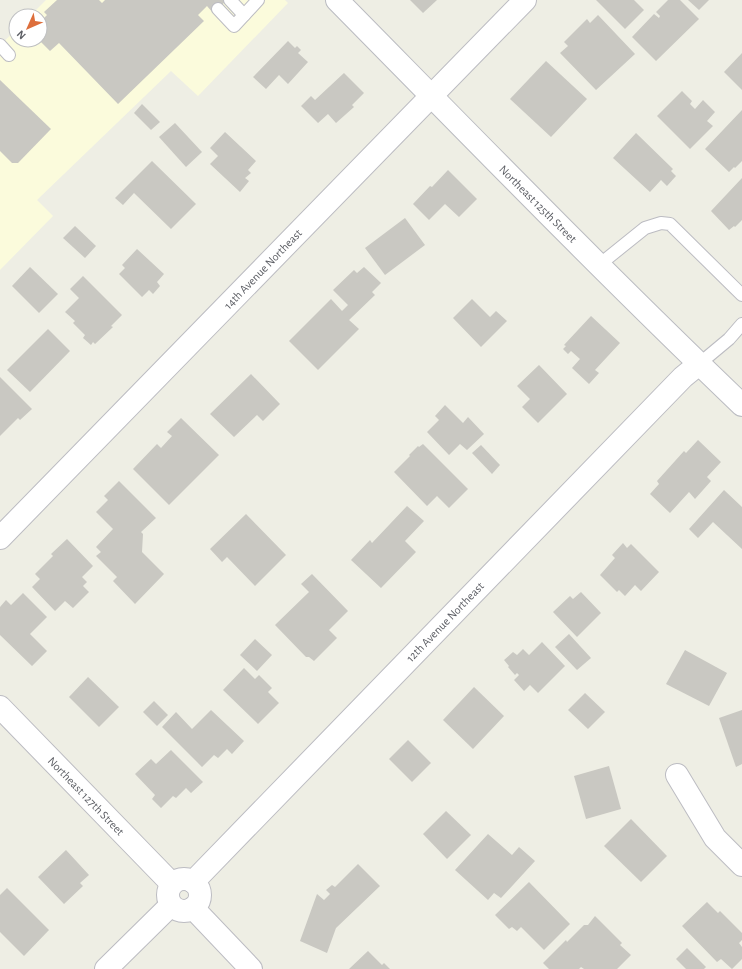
<svg xmlns="http://www.w3.org/2000/svg" width="742" height="969" font-family="'Alegreya Sans',sans-serif">
<style>
.commercial{fill:#fbfbdc}
.building{fill:#c9c8c2}
.lines{fill:none;stroke-linecap:round;stroke-linejoin:round}
.service-casing{stroke:#bcbcc2;stroke-width:14}
.minor-casing{stroke:#bcbcc2;stroke-width:24}
.secondary-casing{stroke:#babbc1;stroke-width:24}
.service{stroke:#fff;stroke-width:12}
.minor{stroke:#fff;stroke-width:22}
.secondary{stroke:#fff;stroke-width:22}
.labels{text-anchor:middle;stroke-width:3;stroke-linejoin:round;paint-order:stroke}
.street-label{font-size:12px;fill:#5c5e64;stroke:#fff}
</style>
<rect width="100%" height="100%" fill="#eeeee4"/>
<path class="commercial" d="M46,0h239l3,3 -90,93 -27,-25 -134,129 16,16 -53,54v-225l16,-15v10h24v-24h-10z"/>
<g class="building">
<path d="M57,0h42l3,3 3,-3h122l-14,13 -6,-7 -9,9 6,6 -86,83 -59,-61 -9,8 -10,-10v-19l7,-7 -3,-3z"/>
<path d="M410,0h27l-14,13z"/>
<path d="M596,0h38l10,10 -19,19z"/>
<path d="M668,0h12l19,19 -43,42 -24,-24 22,-23 5,4 1,-2 -4,-4z"/>
<path d="M688,0h21l-10,10z"/>
<path d="M598,15l37,39 -39,36 -36,-37 8,-7 -4,-4 23,-23 3,4z"/>
<path d="M288,41l7,7 2,-2 4,4 -3,3 10,9 -20,22 -9,-9 -13,14 -13,-12z"/>
<path d="M742,53v37l-18,-18z"/>
<path d="M546,61l41,38 -36,38 -41,-38z"/>
<path d="M344,73l20,20 -12,12 2,2 -18,16 -8,-9 -10,9 -17,-17 10,-10 4,4z"/>
<path d="M0,80l51,49 -33,34h-6l-12,-12z"/>
<path d="M682,91l10,10 -2,3 5,5 8,-9 12,12 -8,9 6,5 -23,23 -33,-33z"/>
<path d="M142,104l18,18 -9,8 -17,-17z"/>
<path d="M742,110v51l-7,7 -1,-1 -5,5 -24,-23z"/>
<path d="M175,123l27,29 -16,15 -27,-30z"/>
<path d="M225,132l31,29 -8,9 3,3 -6,5 4,3 -9,11 -30,-28 8,-8 -8,-8z"/>
<path d="M636,133l37,36 -2,2 5,5 -9,10 -6,-6 -11,12 -37,-34z"/>
<path d="M152,161l44,43 -25,25 -37,-36 -11,12 -8,-7z"/>
<path d="M448,170l29,29 -18,18 -14,-13 -16,16 -16,-16 17,-18 2,1z"/>
<path d="M742,178v42l-7,7 -1,-1 -5,4 -18,-19z"/>
<path d="M405,218l20,27 -40,30 -20,-27z"/>
<path d="M75,226l21,20 -11,12 -22,-20z"/>
<path d="M137,249l27,25 -7,8 3,4 -7,8 -4,-4 -7,7 -23,-23 6,-6 -3,-3z"/>
<path d="M30,267l28,27 -19,19 -27,-27z"/>
<path d="M364,267l17,16 -9,9 3,3 -26,25 10,9 -41,41 -29,-29 42,-42 11,12 6,-6 -15,-15 21,-20 3,3z"/>
<path d="M83,276l39,39 -11,11 2,1 -18,17 -2,-2 -2,3 -8,-7 2,-3 -12,-12 2,-2 -10,-9 14,-14 -9,-9z"/>
<path d="M472,299l18,18 6,-6 11,10 -26,26 -28,-29z"/>
<path d="M591,316l29,27 -25,27 4,3 -10,11 -17,-16 8,-9 -9,-8 -3,3 -5,-5 3,-3 -2,-1z"/>
<path d="M48,329l22,22 -40,41 -23,-22z"/>
<path d="M539,365l28,29 -29,29 -16,-16 8,-8 -13,-13z"/>
<path d="M251,374l29,30 -17,17 -6,-6 -23,22 -24,-23z"/>
<path d="M0,377l32,32 -12,11 -2,-2 -18,18z"/>
<path d="M445,405l18,18 5,-6 16,17 -17,16 -7,-6 -11,11 -22,-23 12,-12 -4,-4z"/>
<path d="M181,418l38,37 -50,50 -36,-36 24,-25 4,4 11,-12 -5,-4z"/>
<path d="M698,440l23,22 -14,15 4,4 -16,18 -6,-7 -19,21 -20,-19 9,-10 -2,-3 27,-30 2,2z"/>
<path d="M423,444l45,45 -19,19 -12,-12 -10,10 -33,-34 16,-16 -1,-1 9,-9 1,1z"/>
<path d="M481,445l19,20 -8,9 -20,-21z"/>
<path d="M119,481l37,37 -15,14 2,2 -1,18 22,22 -29,30 -22,-23 4,-4 -21,-21 5,-4 -5,-5 17,-18 -17,-17 12,-12 -4,-4z"/>
<path d="M724,490l18,17v42l-29,-27 -15,16 -9,-9z"/>
<path d="M407,506l17,15 -19,20 11,11 -35,36 -30,-28 19,-20 2,3z"/>
<path d="M246,514l40,41 -31,31 -28,-29 -5,5 -12,-13z"/>
<path d="M67,539l26,27 -11,11 5,5 -4,4 6,6 -16,16 -8,-7 -10,10 -23,-24 8,-8 -5,-5 18,-18 -2,-2z"/>
<path d="M623,543l4,5 4,-4 28,28 -18,19 -6,-6 -10,11 -6,-6 -2,2 -17,-17 15,-17 -3,-3z"/>
<path d="M312,574l36,37 -19,19 8,8 -23,23 -5,-4h-3l-31,-32 34,-33 -8,-8z"/>
<path d="M581,592l20,21 -24,24 -24,-25 17,-16 3,3z"/>
<path d="M23,593l24,24 -17,17 17,17 -15,15 -32,-31v-28l6,-7 5,5z"/>
<path d="M569,634l22,24 -14,12 -22,-23z"/>
<path d="M255,639l17,16 -15,16 -17,-16z"/>
<path d="M542,642l23,24 -27,27 -8,-8 -6,6 -10,-11 5,-5 -2,-2 -2,2 -7,-8 1,-1 -5,-6 9,-8 4,3 6,-6 6,6z"/>
<path d="M685,650l42,23 -18,33 -43,-22z"/>
<path d="M244,668l11,11 4,-4 13,13 -4,4 11,11 -21,21 -35,-34z"/>
<path d="M88,677l31,30 -20,20 -30,-30z"/>
<path d="M474,687l30,29 -31,33 -30,-29z"/>
<path d="M585,693l20,19 -17,17 -20,-19z"/>
<path d="M154,701l14,14 -11,11 -14,-14z"/>
<path d="M211,710l33,31 -12,13 -5,-5 -9,9 -4,-3 -12,12 -40,-40 14,-15 16,17z"/>
<path d="M742,710v54l-6,3 -17,-49z"/>
<path d="M408,740l23,23 -19,19 -23,-23z"/>
<path d="M171,750l32,32 -12,11 -5,-5 -10,10 -3,-2 -12,12 -9,-9 3,-4 -20,-21 16,-15 5,5z"/>
<path d="M609,766l12,43 -35,10 -12,-43z"/>
<path d="M446,811l25,24 -24,24 -24,-25z"/>
<path d="M631,819l36,37 -26,26 -37,-36z"/>
<path d="M488,834l24,21 7,-8 16,14 -34,37 -7,-5 -6,7 -33,-30z"/>
<path d="M66,850l23,25 -9,8 3,3 -19,18 -26,-27z"/>
<path d="M358,864l22,22 -44,42 -9,25 -27,-12 17,-47 7,6 6,-6 -4,-4 6,-5 3,2z"/>
<path d="M529,882l41,42 -26,26 -23,-23 -4,4 -5,-4 -3,2 -14,-14z"/>
<path d="M7,888l42,42 -25,26 -24,-24v-37z"/>
<path d="M707,902l11,11 2,-2 22,22v7l-3,3 3,4v12l-10,10 -11,-10 -4,3 -35,-36z"/>
<path d="M595,916l27,27 -2,2 11,10 -14,14h-33l-3,-2 -2,2h-30l-6,-6 23,-23 1,2 17,-17h4z"/>
<path d="M687,948l19,19 -2,2h-18l-10,-10z"/>
<path d="M368,951l14,14 2,-2 6,6h-41z"/>
</g>
<g class="lines">
<g class="service-casing">
<g id="service">
<path d="M230,0l14,15"/>
<path d="M218,9l16,17 24,-26"/>
<path d="M0,45l9,10"/>
<path d="M599,265l46,-37 16,-5 9,1 72,71"/>
<path d="M699,364l30,-25 13,-15"/>
</g>
</g>
<g class="minor-casing">
<g id="minor">
<path d="M0,538l525,-538"/>
<path d="M0,707l172,177"/>
<path d="M677,775l38,63 27,27"/>
<circle cx="184" cy="895" r="16"/>
<path d="M193,882l490,-505 16,-13"/>
<path d="M193,908l58,61"/>
<path d="M106,969l65,-64"/>
</g>
</g>
<g class="secondary-casing">
<path id="secondary" d="M337,0c134,136 267,273 405,405"/>
</g>
<use href="#service" class="service"/>
<use href="#minor" class="minor"/>
<use href="#secondary" class="secondary"/>
</g>
<g class="labels">
<g class="street-label">
<text transform="translate(538 204) rotate(45)" y="4">Northeast 125th Street</text>
<text transform="translate(263 269) rotate(-46)" y="4">14th Avenue Northeast</text>
<text transform="translate(445 622) rotate(-46)" y="4">12th Avenue Northeast</text>
<text transform="translate(86 796) rotate(46)" y="4">Northeast 127th Street</text>
</g>
</g>
<g transform="translate(28 28) rotate(225)"><circle r="19" fill="#ffffff" stroke="#bebfc1"/>
<path d="M0-3L7 15L0 10L-7 15Z" fill="#dd6e3b"/>
<text y="-6" font-size="11" font-weight="bold" text-anchor="middle" fill="#5c5e64">N</text>
</g>
</svg>
